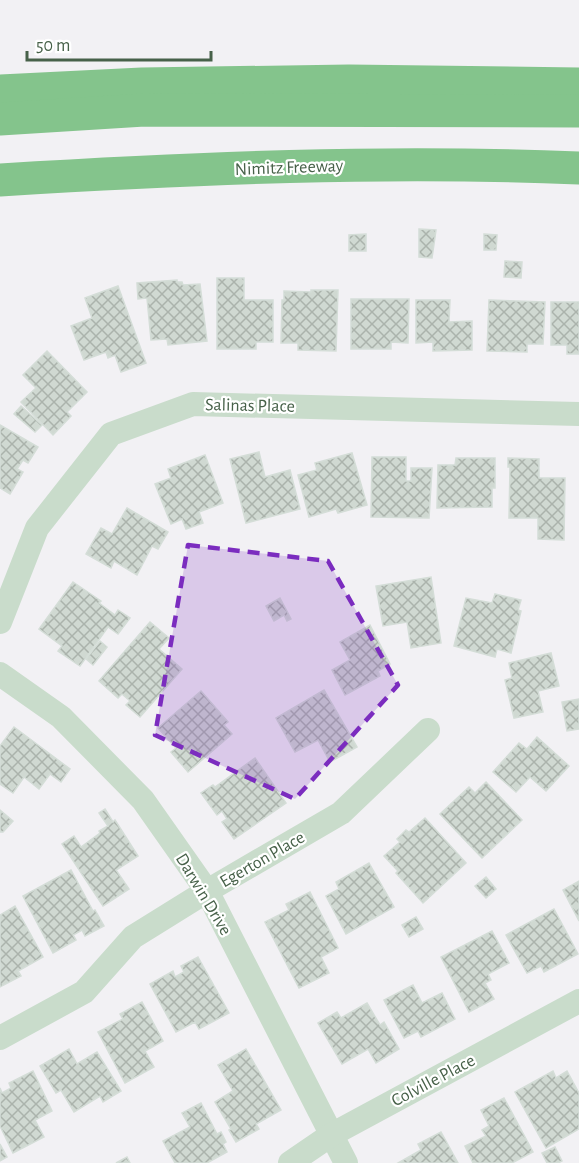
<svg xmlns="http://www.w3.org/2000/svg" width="579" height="1163" font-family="'Alegreya Sans',sans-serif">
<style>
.building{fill:url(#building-cross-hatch);stroke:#d4ddd7;stroke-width:1.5}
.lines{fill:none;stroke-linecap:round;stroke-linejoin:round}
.street{stroke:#c9dccb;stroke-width:24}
.highway{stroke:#84c48c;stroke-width:33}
.marked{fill:#7b2cbf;fill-opacity:0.2;stroke:#7b2cbf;stroke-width:4.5;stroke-dasharray:12 8;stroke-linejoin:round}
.labels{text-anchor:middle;stroke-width:4.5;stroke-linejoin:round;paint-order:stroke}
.street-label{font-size:18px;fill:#476149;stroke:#fff}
</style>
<defs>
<pattern id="building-cross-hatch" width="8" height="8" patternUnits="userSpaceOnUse" patternTransform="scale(1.5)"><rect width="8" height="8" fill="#d0d9d2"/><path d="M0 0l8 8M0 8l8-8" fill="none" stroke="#abb3ac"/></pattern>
</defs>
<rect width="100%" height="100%" fill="#f2f1f4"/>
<g class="building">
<path d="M419,229l17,1 -4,28 -13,-1z"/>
<path d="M366,234v17h-17v-16z"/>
<path d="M484,234l13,1 -1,15h-12z"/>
<path d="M505,261l17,1 -1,16 -17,-1z"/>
<path d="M217,278h27v22h29v42h-17v7h-39z"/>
<path d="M177,280v2h5l1,3 17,-1 7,57 -39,4 -1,-6 -16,1 -4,-42 -9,1 -1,-16z"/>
<path d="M118,286l28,77 -25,9 -6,-17 -7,3 -2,-6 -22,8 -13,-34 21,-8 -7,-20z"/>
<path d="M311,290h27l-2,61 -38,-1v-7h-17l1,-43h2v-9l27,1z"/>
<path d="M351,299h58l-1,44 -17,-1v7h-40z"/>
<path d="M416,300h34l-1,22 23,-1v29l-39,1v-9l-17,1z"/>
<path d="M489,300l56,2 -2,42h-16v8l-40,-1z"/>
<path d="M551,302h28v52h-12v-9h-16z"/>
<path d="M47,351l40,41 -20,20 4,4 -18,19 -32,-33 15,-14 -13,-13z"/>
<path d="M21,406l21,19 -7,7 -21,-18z"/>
<path d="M0,425l38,22 -10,16 -5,-3 -6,9 6,3 -13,22 -10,-6z"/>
<path d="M259,452l6,25 25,-7 10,39 -54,14 -16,-64z"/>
<path d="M352,453l15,52 -29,8 -2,-4 -27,8 -11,-42 19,-5 -2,-7z"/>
<path d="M205,455l18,48 -24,9 4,11 -17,6 -4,-10 -11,5 -16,-40 16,-6 -3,-9z"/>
<path d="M372,457h34v24h5v-13h21l-3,50 -58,-1z"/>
<path d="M456,458h39v30h-3v19l-55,1 1,-43h17z"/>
<path d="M508,458l31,1v19h26l-1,62 -26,-1v-21h-29l1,-51h-2z"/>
<path d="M127,508l41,24 -10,17 -6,-3 -15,29 -23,-14 -3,7 -25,-14 15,-26 11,6z"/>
<path d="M431,577l10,66 -30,5 -4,-26 -24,4 -7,-40z"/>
<path d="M73,582l28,19 -2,2 16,12 3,-5 12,8 -12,16 -10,-7 -28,39 -22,-15 4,-5 -23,-17z"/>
<path d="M495,594l26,6 -3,10 3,1 -10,42 -14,-4 -2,8 -41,-11 12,-48 26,5z"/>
<path d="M280,598l11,21 -4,2 -3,-6 -10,6 -8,-15z"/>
<path d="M150,622l19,16 -10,11 23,20 -42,48 -14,-12 4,-4 -8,-7 -4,4 -19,-17z"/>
<path d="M370,625l20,39 -12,7 2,5 -35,19 -13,-25 18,-10 -10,-18z"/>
<path d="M100,641l7,6 -14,18 -7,-6z"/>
<path d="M551,653l8,33 -21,5 5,21 -29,6 -9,-38 7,-2 -3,-15z"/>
<path d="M324,690l33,57 -27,15 -12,-22 -23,12 -19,-34z"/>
<path d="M201,691l27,31 -4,3 8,9 -44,38 -17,-20 5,-4 -18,-20z"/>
<path d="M579,699v30l-12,2 -5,-29z"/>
<path d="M14,727l56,42 -9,13 -11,-8 -11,15 -15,-12 -11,16 -13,-9v-38z"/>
<path d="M537,737l32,29 -23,25 -16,-14 -14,15 -23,-20 26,-29 8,6z"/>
<path d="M255,758l31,45 -52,36 -12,-17 5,-3 -5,-8 -5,4 -16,-22 12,-8 2,2z"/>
<path d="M486,782l36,38 -40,38 -42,-44 29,-27 6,6z"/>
<path d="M105,809l8,13 2,-2 23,36 -22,14 13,19 -26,17 -41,-62 12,-8 7,11 19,-14 -1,-2 9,-5 -9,-13z"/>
<path d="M0,810l13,11 -10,11h-3z"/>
<path d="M425,818l41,45 -43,40 -27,-30 2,-2 -14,-15 16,-14 -3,-3 9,-9 3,2z"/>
<path d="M369,863l25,44 -48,27 -20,-38 13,-7 -3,-7z"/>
<path d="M71,870l22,41 2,-1 9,16 -19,10 -3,-6 -9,5 3,5 -23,13 -30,-57z"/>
<path d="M486,877l10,12 -10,9 -11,-12z"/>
<path d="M579,881v40l-16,-31z"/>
<path d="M310,892l28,56 -17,9 8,16 -30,15 -34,-66 24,-12 -3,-6z"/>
<path d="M15,906l28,51 -25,14 3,5 -21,11v-72z"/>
<path d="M554,909l24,45 -34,18 -3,-6 -14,7 -21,-38z"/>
<path d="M416,917l7,12 -14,8 -7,-12z"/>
<path d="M492,931l17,32 -21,11 3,6 -6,3 9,16 -25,13 -28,-55z"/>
<path d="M198,957l31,56 -30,16 -4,-7 -19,10 -26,-48 23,-13 2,6 9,-5 -3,-6z"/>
<path d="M413,985l9,18 20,-10 13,26 -34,18 -3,-6 -14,7 -20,-38z"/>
<path d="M142,1002l21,39 -18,10 9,16 -29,16 -27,-51 25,-13 -3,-5z"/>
<path d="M367,1003l13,22 4,-3 15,27 -23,14 -8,-14 -26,15 -24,-41 19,-11 4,6z"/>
<path d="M69,1049l8,15 20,-12 24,39 -18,11 -3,-6 -26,16 -13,-22 -5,3 -16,-27z"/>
<path d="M246,1049l35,61 -25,14 3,5 -23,13 -7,-12 2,-1 -16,-27 18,-11 -15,-26z"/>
<path d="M33,1071l19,40 -17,9 9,17 -31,16 -13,-27v-38l2,5 9,-5 -2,-5z"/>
<path d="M553,1071l3,7 11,-7 12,22v36l-33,19 -31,-56z"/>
<path d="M504,1098l29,54 -21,11h-39l-8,-17 21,-10 -4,-6 7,-4 -8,-16z"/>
<path d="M201,1103l16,31 4,-2 5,10 -3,2 4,8 -20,11h-32l-12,-22 27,-14 -8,-14z"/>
<path d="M441,1132l17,31h-60l23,-13 -3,-6z"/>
<path d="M0,1144l7,13 -7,4z"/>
<path d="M555,1147l7,14 -4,2h-11l-5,-10z"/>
<path d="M127,1157l3,6h-14z"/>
</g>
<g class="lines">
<g class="street">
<path d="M0,622l37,-94 74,-94 82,-30 386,10"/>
<path d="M0,674l61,43 82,83 64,91 139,272"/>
<path d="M0,1038l84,-46 49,-55 74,-46 134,-78 87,-83"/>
<path d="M290,1163l41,-28 248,-134"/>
</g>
<g class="highway">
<path d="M0,91l142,-7 207,-3 230,3"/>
<path d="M0,119l144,-9 435,1"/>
<path d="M0,180c193,-12 386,-20 579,-12"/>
</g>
</g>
<path class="marked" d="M188,545l140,16 70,124 -103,114 -140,-64z"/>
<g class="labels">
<g class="street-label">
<text transform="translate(289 167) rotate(-2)" y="6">Nimitz Freeway</text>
<text transform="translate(250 405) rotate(1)" y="6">Salinas Place</text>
<text transform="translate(262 859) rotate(-30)" y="6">Egerton Place</text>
<text transform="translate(204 894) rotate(59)" y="6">Darwin Drive</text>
<text transform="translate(433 1080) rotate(-28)" y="6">Colville Place</text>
</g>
</g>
<path d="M27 51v9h184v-9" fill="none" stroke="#476149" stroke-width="3"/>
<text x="36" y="51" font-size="18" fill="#476149" stroke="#ffffff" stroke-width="4.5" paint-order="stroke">50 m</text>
</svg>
